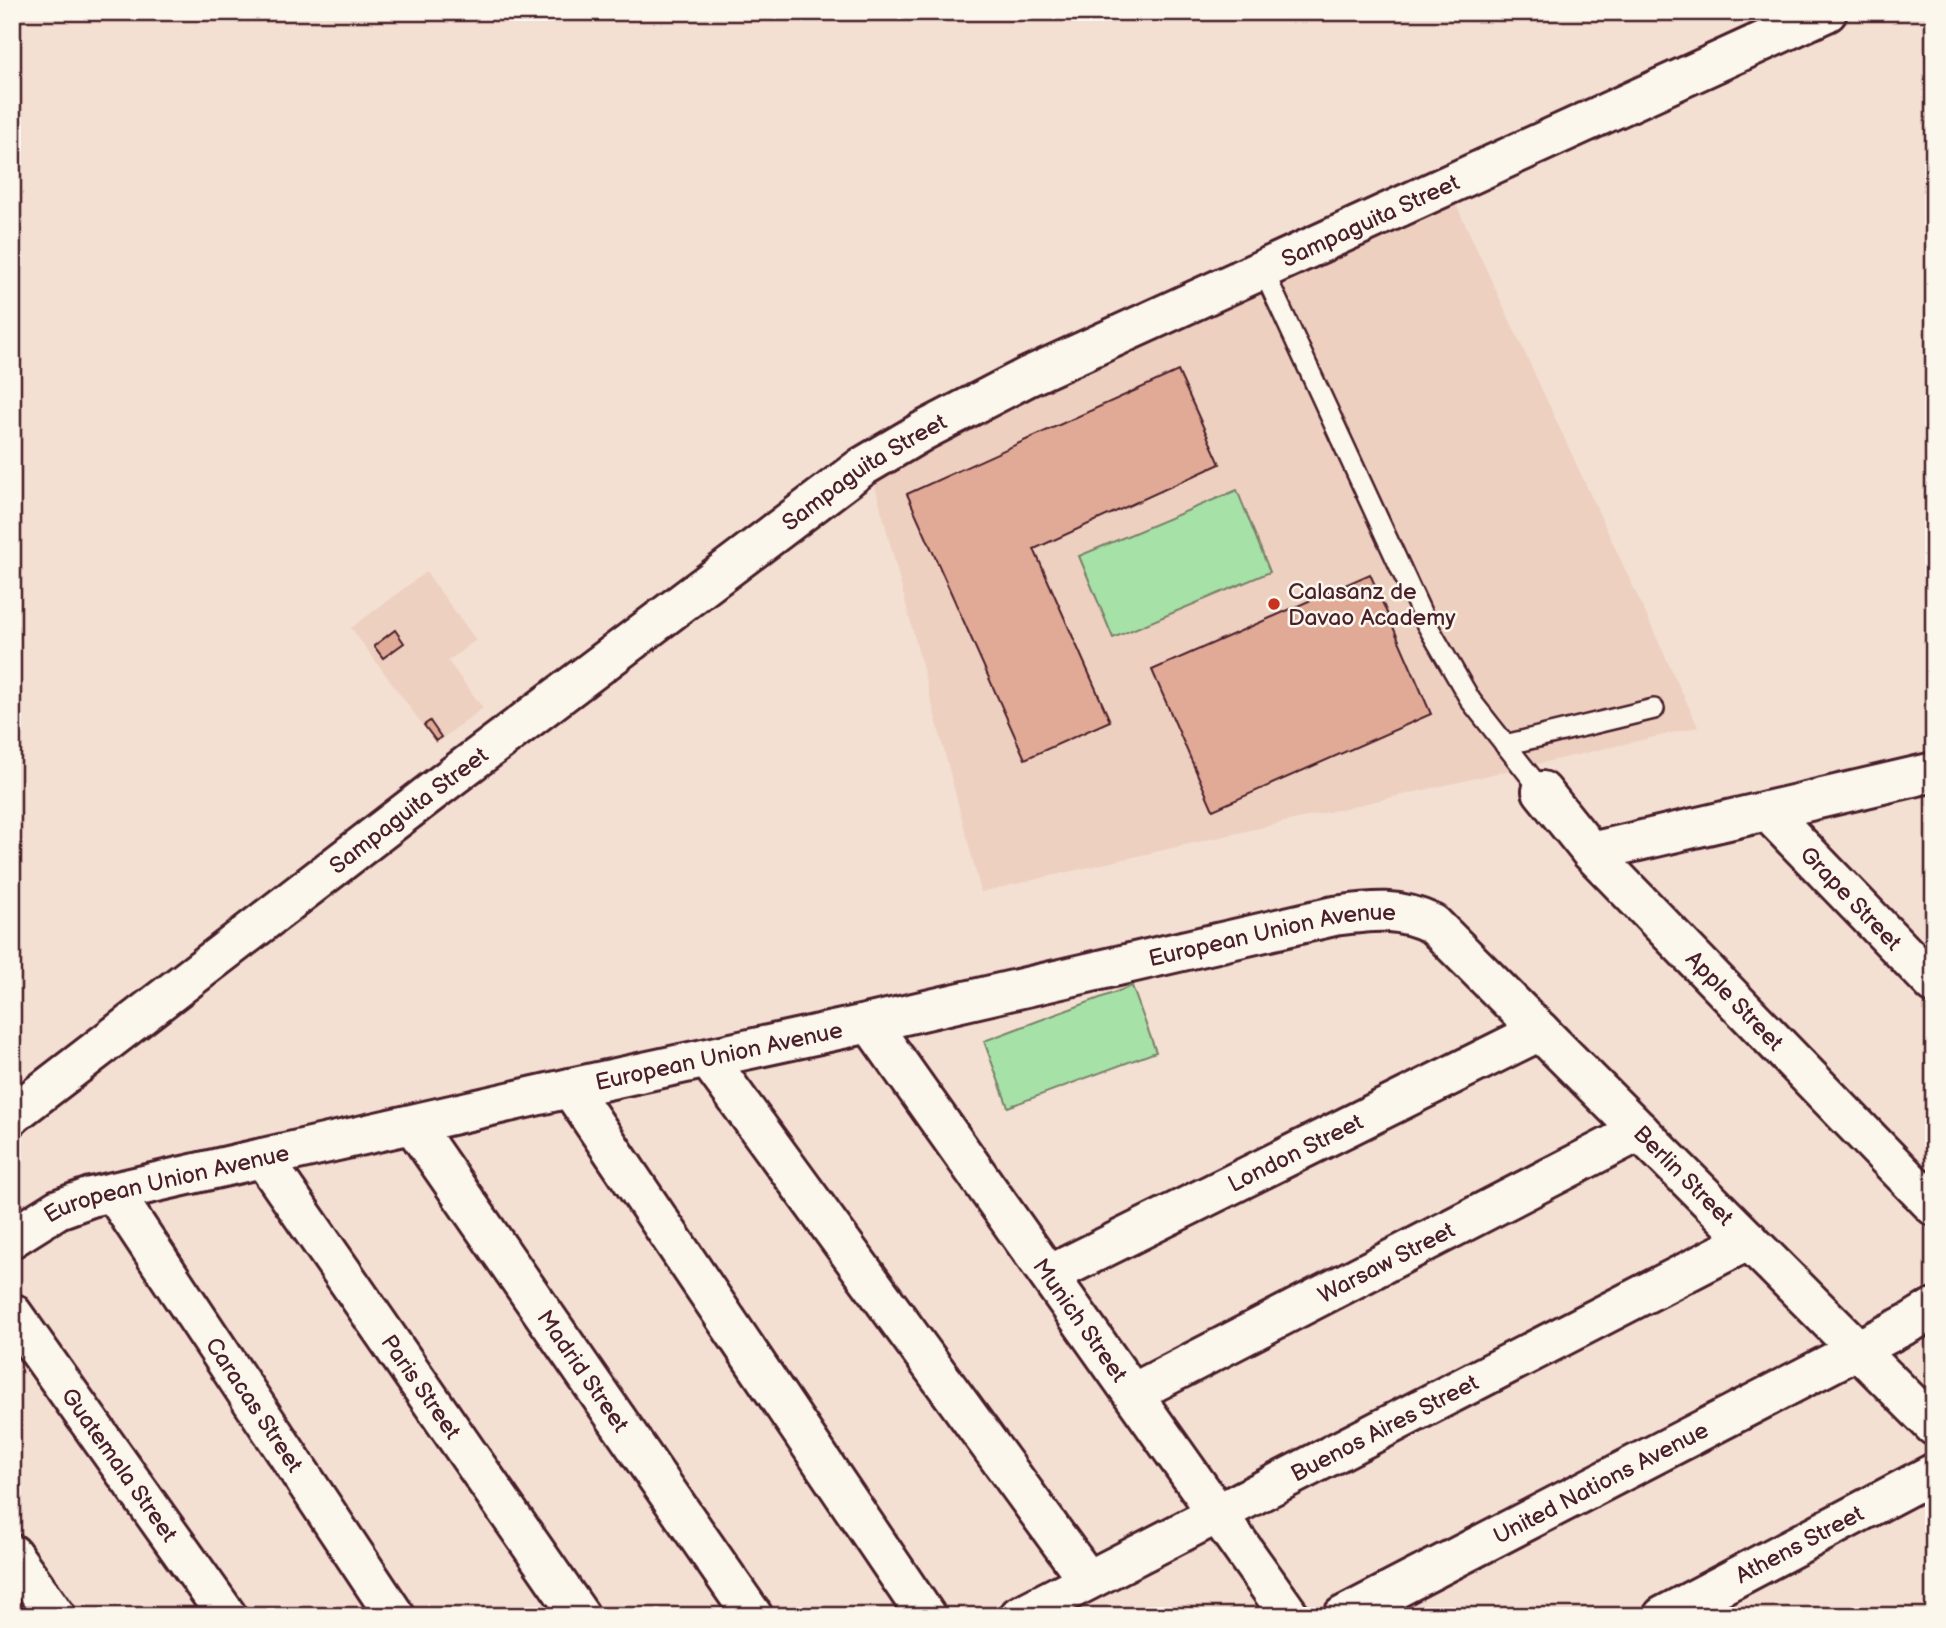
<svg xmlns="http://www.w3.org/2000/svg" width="1946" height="1628" font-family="'Balsamiq Sans',sans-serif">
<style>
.built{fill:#edd0c0}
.green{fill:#a6e1a7;stroke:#788069;stroke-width:2}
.building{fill:#e0aa96;stroke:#4a1f2b;stroke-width:2}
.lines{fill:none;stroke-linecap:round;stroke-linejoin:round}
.lane-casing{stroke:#4a1f2b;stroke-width:24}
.street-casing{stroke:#4a1f2b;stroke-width:44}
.secondary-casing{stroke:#4a1f2b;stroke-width:44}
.lane{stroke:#fbf7ec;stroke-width:19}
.street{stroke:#fbf7ec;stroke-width:38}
.secondary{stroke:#fbf7ec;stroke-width:38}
.poi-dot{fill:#c8321e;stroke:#fbf7ec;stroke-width:2.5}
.labels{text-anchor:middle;stroke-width:5;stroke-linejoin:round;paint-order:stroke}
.street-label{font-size:23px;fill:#4a1f2b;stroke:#fbf7ec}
.poi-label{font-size:23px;fill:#4a1f2b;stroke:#fbf7ec;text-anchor:start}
</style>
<rect width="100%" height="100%" fill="#f3e0d2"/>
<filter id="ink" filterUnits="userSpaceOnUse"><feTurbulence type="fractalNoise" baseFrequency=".0143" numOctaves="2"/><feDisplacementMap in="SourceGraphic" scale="14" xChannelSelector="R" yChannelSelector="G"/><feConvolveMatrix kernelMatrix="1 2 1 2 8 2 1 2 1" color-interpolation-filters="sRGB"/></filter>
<g filter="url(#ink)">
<g class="built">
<path d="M1456,204l242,523 -717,165 -107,-410 155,-87 120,-57z"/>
<path d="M426,572l50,68 -28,21 35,47 -47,35 -85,-115z"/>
</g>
<g class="green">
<path d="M1237,490l33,82 -157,66 -34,-82z"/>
<path d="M1132,986l24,66 -148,55 -24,-66z"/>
</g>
<g class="building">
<path d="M1178,371l42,93 -186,85 76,172 -85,38 -118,-265z"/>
<path d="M1370,574l61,140 -218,96 -61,-140z"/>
<path d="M395,630l9,13 -21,15 -9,-12z"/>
<path d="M430,721l11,16 -5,4 -12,-16z"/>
</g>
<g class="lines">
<g class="lane-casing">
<g id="lane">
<path d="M1263,270l163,353 45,78 71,90"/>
<path d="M1505,745l149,-36"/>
</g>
</g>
<g class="street-casing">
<g id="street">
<path id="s1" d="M1542,791l49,61 343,354"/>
<path id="s2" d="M1767,811l167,173"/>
<path d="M1591,852l343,-80"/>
<path id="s3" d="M870,1023l420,593"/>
<path d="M708,1059l380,521"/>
<path d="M570,1088l356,528"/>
<path id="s4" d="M413,1125l340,491"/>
<path id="s5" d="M263,1158l317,458"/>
<path id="s6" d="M114,1193l281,423"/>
<path id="s7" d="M12,1238l46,-29 33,-12 479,-109 300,-65 464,-107c38,-5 63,-9 99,8l501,502"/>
<path id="s8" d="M1049,1275l491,-244"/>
<path id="s9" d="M12,1313l215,303"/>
<path id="s10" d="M1133,1393l507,-262"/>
<path d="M12,1554l44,62"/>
<path id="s11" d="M1019,1616l730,-376"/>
<path id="s12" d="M1343,1616l570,-295 21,-13"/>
<path id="s13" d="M1663,1616l271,-143"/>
</g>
</g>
<g class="secondary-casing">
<g id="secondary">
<path id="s14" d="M12,1115l421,-324 429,-324 61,-36 104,-54 800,-365"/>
</g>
</g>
<use href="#lane" class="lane"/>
<use href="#street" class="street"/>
<use href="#secondary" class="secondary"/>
</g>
</g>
<circle class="poi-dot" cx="1274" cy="604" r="7"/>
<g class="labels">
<g class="street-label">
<text dy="8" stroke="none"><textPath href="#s14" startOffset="1634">Sampaguita Street</textPath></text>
<text dy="8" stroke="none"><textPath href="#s14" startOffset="1068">Sampaguita Street</textPath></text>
<text dy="8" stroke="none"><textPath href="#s14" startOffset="500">Sampaguita Street</textPath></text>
<text dy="8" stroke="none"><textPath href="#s2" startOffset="121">Grape Street</textPath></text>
<text dy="8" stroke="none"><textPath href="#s7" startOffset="1300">European Union Avenue</textPath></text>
<text dy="8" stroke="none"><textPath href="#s1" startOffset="285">Apple Street</textPath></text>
<text dy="8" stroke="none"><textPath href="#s7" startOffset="733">European Union Avenue</textPath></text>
<text dy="8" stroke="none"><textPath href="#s8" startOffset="275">London Street</textPath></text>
<text dy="8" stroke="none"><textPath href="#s7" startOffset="1820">Berlin Street</textPath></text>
<text dy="8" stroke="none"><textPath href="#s7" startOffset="166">European Union Avenue</textPath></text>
<text dy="8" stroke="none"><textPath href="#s10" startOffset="285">Warsaw Street</textPath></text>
<text dy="8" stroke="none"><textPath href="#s3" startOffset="364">Munich Street</textPath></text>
<text dy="8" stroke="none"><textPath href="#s4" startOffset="299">Madrid Street</textPath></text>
<text dy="8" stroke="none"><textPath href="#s5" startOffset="278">Paris Street</textPath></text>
<text dy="8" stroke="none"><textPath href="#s6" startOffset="254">Caracas Street</textPath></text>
<text dy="8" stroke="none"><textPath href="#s11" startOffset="411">Buenos Aires Street</textPath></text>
<text dy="8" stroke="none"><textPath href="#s9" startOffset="186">Guatemala Street</textPath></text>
<text dy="8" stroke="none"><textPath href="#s12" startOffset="290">United Nations Avenue</textPath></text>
<text dy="8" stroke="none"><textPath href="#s13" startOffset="154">Athens Street</textPath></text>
</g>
<g class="poi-label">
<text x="1288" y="599">Calasanz de<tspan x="1288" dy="26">Davao Academy</tspan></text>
</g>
</g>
<rect width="1946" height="1628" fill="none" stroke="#fbf7ec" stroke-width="42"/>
<rect x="21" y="21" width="1904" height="1586" fill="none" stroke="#4a1f2b" stroke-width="2.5" filter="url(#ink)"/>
</svg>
